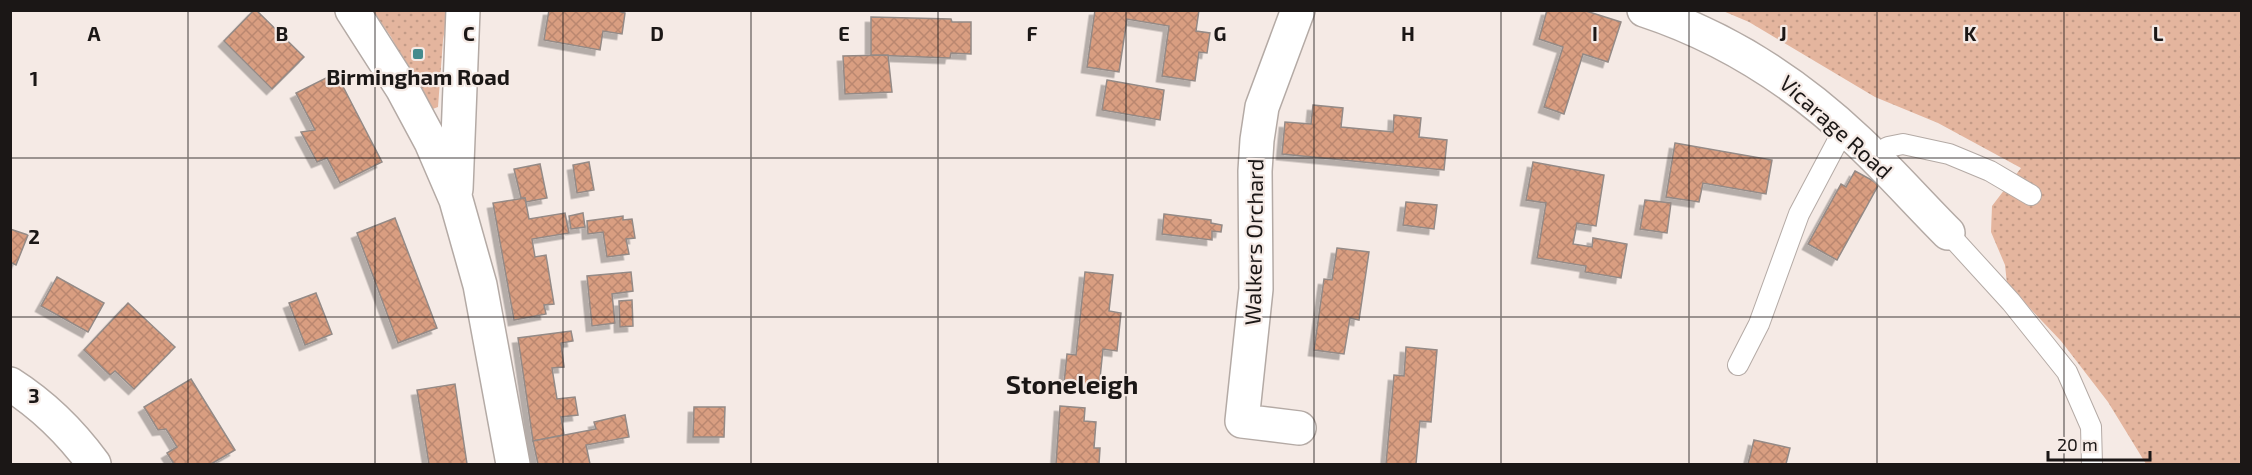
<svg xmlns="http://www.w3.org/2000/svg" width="2252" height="475" font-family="'Exo 2',sans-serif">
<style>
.green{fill:url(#green-dots)}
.building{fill:url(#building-cross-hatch);stroke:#948a86;stroke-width:1.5;filter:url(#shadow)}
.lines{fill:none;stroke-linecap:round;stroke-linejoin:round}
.lane-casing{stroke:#b4aaa5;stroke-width:22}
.street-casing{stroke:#b4aaa5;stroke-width:36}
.lane{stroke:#fff;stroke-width:20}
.street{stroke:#fff;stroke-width:33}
.grid{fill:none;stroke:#1b1716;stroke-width:1.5;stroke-opacity:0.55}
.poi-dot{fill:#438b8d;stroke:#f5eae5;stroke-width:2}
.labels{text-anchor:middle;stroke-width:4.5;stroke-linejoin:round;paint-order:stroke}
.poi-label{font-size:22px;font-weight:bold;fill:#1b1716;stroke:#f5eae5}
.street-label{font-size:22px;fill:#1b1716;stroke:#f5eae5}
.quarter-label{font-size:26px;font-weight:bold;fill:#1b1716;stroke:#f5eae5}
.grid-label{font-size:20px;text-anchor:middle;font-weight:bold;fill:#1b1716;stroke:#f5eae5;stroke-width:4.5;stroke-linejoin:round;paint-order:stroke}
</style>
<defs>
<pattern id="green-dots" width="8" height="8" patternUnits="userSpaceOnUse" patternTransform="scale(1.5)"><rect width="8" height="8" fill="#e4b59e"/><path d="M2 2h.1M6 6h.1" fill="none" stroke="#c39b87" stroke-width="1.8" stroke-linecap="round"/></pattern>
<pattern id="building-cross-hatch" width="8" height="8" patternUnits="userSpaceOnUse" patternTransform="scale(1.5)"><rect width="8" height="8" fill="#d99e81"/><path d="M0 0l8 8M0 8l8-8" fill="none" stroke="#ba876f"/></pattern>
<filter id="shadow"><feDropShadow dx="-5.5" dy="5.5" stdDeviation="0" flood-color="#0004"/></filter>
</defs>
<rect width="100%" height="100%" fill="#f5eae5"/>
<g class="green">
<path d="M373,11h75l-5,29 -5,67 -8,3 -39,-73z"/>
<path d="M1723,11h518v453h-95l-38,-62 -47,-61 -54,-57 -2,-19 -14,-33 1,-26 29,-38 -83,-45 -63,-26 -126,-75z"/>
</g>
<g class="building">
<path d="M254,10h2l48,47 -32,32 -48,-48z"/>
<path d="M549,10h65l11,3 -3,21 -19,-3 -3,19 -56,-10z"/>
<path d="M1095,10h104l-3,21 14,2 -3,20 -8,-1 -4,29 -33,-5 7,-50 -42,-7 -8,53 -32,-5z"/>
<path d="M1547,10h36l38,12 -13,40 -25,-8 -19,60 -20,-7 19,-60 -24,-8z"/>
<path d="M871,17l80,2 1,3h19v32l-20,-1 -1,5 -79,-3z"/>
<path d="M888,55l4,37 -47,2 -2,-38z"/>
<path d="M336,73l46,89 -42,21 -13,-25 -10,4 -16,-30 14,-2 -19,-37z"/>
<path d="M1107,80l57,10 -4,30 -58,-10z"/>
<path d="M1313,105l30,3 -2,19 52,5 1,-17 27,3 -2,19 28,3 -3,30 -162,-16 3,-32 26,2z"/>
<path d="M1675,143l97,17 -6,34 -63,-11 -4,19 -33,-5z"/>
<path d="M589,162l5,28 -17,3 -4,-28z"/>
<path d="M1533,162l71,13 -8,51 -19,-3 -4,21 19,3 1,-9 34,6 -6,34 -36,-6 1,-6 -49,-8 9,-55 -20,-3z"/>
<path d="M540,164l7,34 -21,4 -1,-4h-4l-7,-29z"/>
<path d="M1855,171l24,13 -42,76 -29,-16 33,-60 5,3z"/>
<path d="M525,198l4,21 36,-6 4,20 -37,6 3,18 11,-2 8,49 -10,1 2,9 -32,6 -21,-117z"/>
<path d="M1645,200l26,3 -4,30 -27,-4z"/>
<path d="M1406,202l31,3 -3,24 -31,-4z"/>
<path d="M583,213l2,14 -14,2 -2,-13z"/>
<path d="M1164,214l47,6v3l11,2 -1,7 -9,-1v9l-50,-6z"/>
<path d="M623,216v4l9,-1 3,19 -9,1 3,15 -22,3 -4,-25 -15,2 -1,-13z"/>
<path d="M395,218l42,110 -39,15 -41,-110z"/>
<path d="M10,229l18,6 -12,30 -6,-3z"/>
<path d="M1337,248l32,4 -10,68 -9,-2 -6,36 -30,-4 10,-71 8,1z"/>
<path d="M631,272l2,19 -21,3 3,29 -23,3 -5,-50z"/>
<path d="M1085,272l28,3 -4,36 12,2 -4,38 -14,-2 -4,39 -35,-5 3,-29 9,1z"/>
<path d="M57,277l47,26 -16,29 -47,-26z"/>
<path d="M316,293l16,41 -27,11 -16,-42z"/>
<path d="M632,300l1,26 -13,1 -1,-26z"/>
<path d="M128,303l47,44 -41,42 -19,-18 -5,4 -26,-25z"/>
<path d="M571,331l2,10 -12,2 3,24 -12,1 5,31 18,-2 3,18 -17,2 3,18 -31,6 -15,-103z"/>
<path d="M1406,347l31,3 -6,72 -11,-1 -4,43h-30l8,-89 10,1z"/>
<path d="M191,379l44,71 -24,14h-37l-7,-11 10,-6 -11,-18 -8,1 -14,-23z"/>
<path d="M455,384l12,80h-38l-12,-74z"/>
<path d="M1060,406l25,2 -1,13 12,1 -2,26h6l-1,16h-43z"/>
<path d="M694,407h31l-1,30h-31z"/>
<path d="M625,415l4,22 -43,8 4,19h-52l-5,-23 63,-12 -2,-7z"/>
<path d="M1754,440l36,8 -4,16h-38z"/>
</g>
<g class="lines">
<g class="lane-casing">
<g id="lane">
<path d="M1874,157l14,-10 15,-3 46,10 41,17 41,24"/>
<path d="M1948,233l63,69 56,70 24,55 1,37"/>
<path d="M1738,365l21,-41 40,-110 45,-85"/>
</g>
</g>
<g class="street-casing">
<g id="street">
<path d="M352,10l50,78 29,54 25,58 24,85 33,179"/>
<path d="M1298,10l-36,97 -5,33 -2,31 1,118 -14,132 57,7"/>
<path d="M1644,10c82,27 152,72 214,131 31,29 60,62 90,92"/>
<path d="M456,189l7,-179"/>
<path d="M10,384c33,21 62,50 84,80"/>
</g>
</g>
<use href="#lane" class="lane"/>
<use href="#street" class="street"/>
</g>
<path class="grid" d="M188,10v454M375,10v454M563,10v454M751,10v454M938,10v454M1126,10v454M1314,10v454M1501,10v454M1689,10v454M1877,10v454M2064,10v454M10,158h2232M10,317h2232"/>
<rect class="poi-dot" x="412" y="48" width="12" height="12" rx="3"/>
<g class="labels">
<g class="poi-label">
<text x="418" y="85">Birmingham Road</text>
</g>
<g class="street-label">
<text transform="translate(1836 127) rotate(42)" y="8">Vicarage Road</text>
<text transform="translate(1254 242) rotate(-89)" y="8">Walkers Orchard</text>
</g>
<g class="quarter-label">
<text x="1072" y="394">Stoneleigh</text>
</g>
</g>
<g class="grid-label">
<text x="94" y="41">A</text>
<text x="282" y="41">B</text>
<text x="469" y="41">C</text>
<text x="657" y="41">D</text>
<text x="844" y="41">E</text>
<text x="1032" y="41">F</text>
<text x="1220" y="41">G</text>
<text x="1408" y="41">H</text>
<text x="1595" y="41">I</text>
<text x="1783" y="41">J</text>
<text x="1970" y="41">K</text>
<text x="2158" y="41">L</text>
<text x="34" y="86">1</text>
<text x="34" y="244">2</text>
<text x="34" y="403">3</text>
</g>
<rect width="2252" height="475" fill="none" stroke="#1b1716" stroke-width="24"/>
<path d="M2048 451v9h102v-9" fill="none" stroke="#1b1716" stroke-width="3"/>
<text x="2057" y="451" font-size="18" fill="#1b1716" stroke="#f5eae5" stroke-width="4.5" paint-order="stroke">20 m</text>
</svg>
